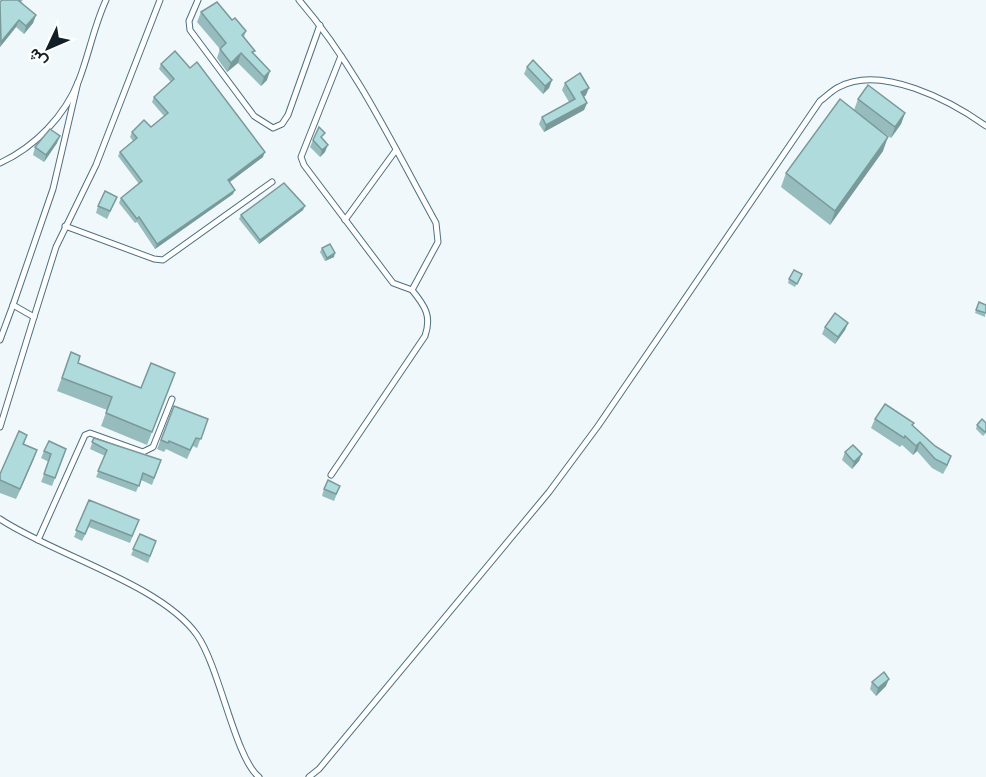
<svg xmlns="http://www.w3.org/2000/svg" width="986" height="777" font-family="'Exo 2',Vazirmatn,sans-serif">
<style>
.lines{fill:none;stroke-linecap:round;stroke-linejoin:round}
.lane-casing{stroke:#4e7080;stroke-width:7}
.lane{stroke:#fff;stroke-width:5}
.wall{fill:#96bcbd}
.shaded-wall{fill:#7a999a}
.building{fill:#afdbdc;stroke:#7a999a;stroke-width:1.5}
</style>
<rect width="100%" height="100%" fill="#f0f8fb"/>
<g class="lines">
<g class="lane-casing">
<g id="lane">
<path d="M198,0l-9,21 1,9 64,86 19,12 9,-4 6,-9 32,-90"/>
<path d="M299,0c57,66 95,147 137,223l2,19 -26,48c13,16 20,26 13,46l-94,139"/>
<path d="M341,56l-40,101 3,8 89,118 19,7"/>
<path d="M0,163c35,-16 65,-47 79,-83 10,-26 15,-54 27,-80"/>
<path d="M345,220l51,-70"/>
<path d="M65,226l89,33 9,1 109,-78"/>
<path d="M34,317l22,-70 40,-82 64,-165"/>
<path d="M0,340l13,-35"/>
<path d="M0,427l34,-110 -21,-12 40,-116 25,-107"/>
<path d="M0,519c54,36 161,65 197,116 23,33 38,123 62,142"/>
<path d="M38,540l47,-105 5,-2 53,19 10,-5 19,-48"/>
<path d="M309,777l10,-8 230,-277 49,-66 222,-325c6,-4 12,-11 19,-14 42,-23 112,14 147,39"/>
</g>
</g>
<use href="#lane" class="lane"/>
</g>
<g class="wall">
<path d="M2,0h21l-2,2 15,13 -3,8 -9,11 -8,-7 -16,20v-45z"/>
<path d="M201,12l31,8 14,11 -2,6 10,17 13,26 -6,6 -23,-23 -11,9 -10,-14 3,-9 -23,-27z"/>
<path d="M161,64l102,93 -34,25 4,12 -78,55 -18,-27 -2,1 -16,-20 2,-5 18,-14 -21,-28 2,-4 13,-11 -3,-4 2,-5 19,-5 13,-11 -12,-14 2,-5 17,-15 -12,-13z"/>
<path d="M527,67l25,13 -3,8 -6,6 -19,-20z"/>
<path d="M565,83l21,12 -2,2 3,6 -3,7 -40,22 -5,-8 3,-7 27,-15 -7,-12z"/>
<path d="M858,99l47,14 -4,11 -10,14 -15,-11 7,24 -53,74 -49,-38 5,-14 68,-63z"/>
<path d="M313,140l12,12 -5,5 -10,-10z"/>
<path d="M57,143l-13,19 -11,-7 2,-8z"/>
<path d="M114,204l-7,15 -11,-6 2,-7z"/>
<path d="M303,210l-44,34 -20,-25 2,-4z"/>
<path d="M322,248l12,9 -9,4 -5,-9z"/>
<path d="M802,274l-7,13 -7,-4 1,-4z"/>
<path d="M979,302l7,3 -1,12 -10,-4z"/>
<path d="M848,323l-3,7 -10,14 -13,-10 3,-7z"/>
<path d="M71,352l7,11 63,25 34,-15 -28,72 -46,-19 6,-16 -50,-19z"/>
<path d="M174,406l34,13 -11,29 -4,-2 -6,13 -21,-10 -2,3 -7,-3z"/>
<path d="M875,419l38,7 35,39 -5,9 -11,-6 -15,-17 -4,4 -11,-10 -2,2 -29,-19z"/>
<path d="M986,423v10l-3,3 -7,-7 1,-4z"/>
<path d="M27,435l-3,9 13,6 -21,49 -16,-6v-19z"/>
<path d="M94,438l67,22 -9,25 -11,-5 -5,12 -40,-15 9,-21 -15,-7z"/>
<path d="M66,449l-14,37 -11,-4 8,-20 -8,-4 3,-7z"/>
<path d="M845,452l17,2 -3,7 -7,8 -10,-9z"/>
<path d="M340,486l-6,15 -12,-5 2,-7z"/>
<path d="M89,500l50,20 -9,23 -41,-16 -7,14 -8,-4z"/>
<path d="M140,534l16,7 -8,22 -17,-8z"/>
<path d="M872,682l14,4 -10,10 -6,-7z"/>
</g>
<g class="shaded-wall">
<path d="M36,15l-3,8 -9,11 2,-8z"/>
<path d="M19,20l-3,7 -16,20 1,-5z"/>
<path d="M241,53l-3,10 -11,9 4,-9z"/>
<path d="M270,71l-3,9 -6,6 3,-9z"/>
<path d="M552,80l-3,8 -6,6 2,-8z"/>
<path d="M589,88l-3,7 -7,5 2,-8z"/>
<path d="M587,103l-3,7 -40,22 2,-7z"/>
<path d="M905,113l-4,11 -10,14 4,-11z"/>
<path d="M60,136l-3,7 -13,19 2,-7z"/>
<path d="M888,137l-5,14 -53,74 5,-14z"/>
<path d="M328,145l-3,7 -5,5 2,-7z"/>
<path d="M265,152l-2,5 -37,28 2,-5z"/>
<path d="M235,190l-2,4 -78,55 2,-5z"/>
<path d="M305,206l-2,4 -44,34 1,-4z"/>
<path d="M335,253l-1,4 -9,4 2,-3z"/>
<path d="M848,323l-3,7 -10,14 3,-7z"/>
<path d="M920,442l-3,9 -4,4 3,-9z"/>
<path d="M37,450l-4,11 -17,38 4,-10z"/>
<path d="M862,454l-3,7 -7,8 2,-7z"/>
<path d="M889,679l-3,7 -10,10 2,-8z"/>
</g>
<g class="building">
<path d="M2,0h18l-1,1 17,14 -10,11 -7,-6 -18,22 -1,-40z"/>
<path d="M217,2l15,18 3,-2 11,13 -4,4 13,16 -3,1 18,19 -6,6 -23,-24 -10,10 -11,-14 6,-6 -25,-31z"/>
<path d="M175,51l15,17 7,-6 68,90 -37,28 7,10 -78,54 -18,-27 -2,2 -16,-21 21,-17 -22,-29 17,-14 -5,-6 12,-12 7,7 17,-14 -14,-16 20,-18 -13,-15z"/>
<path d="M533,60l19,20 -7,6 -18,-19z"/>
<path d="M580,73l9,15 -8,4 6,11 -41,22 -4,-8 33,-18 -10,-16z"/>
<path d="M868,85l37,28 -10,14 -37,-28z"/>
<path d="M840,99l48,38 -53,74 -49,-38z"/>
<path d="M319,127l6,6 -4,4 7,8 -6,5 -9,-10z"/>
<path d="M50,129l10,7 -14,19 -11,-8z"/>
<path d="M284,183l21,23 -45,34 -19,-25z"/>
<path d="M105,191l12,6 -7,14 -12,-5z"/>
<path d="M330,244l5,9 -8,5 -5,-10z"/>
<path d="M794,270l8,4 -5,10 -8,-5z"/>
<path d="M979,302l7,3v8l-10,-3z"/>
<path d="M835,313l13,10 -10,14 -13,-10z"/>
<path d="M71,352l9,4 -2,7 63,25 10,-25 24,10 -23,59 -46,-19 6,-16 -50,-19z"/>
<path d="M885,404l29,19 -2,2 23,21 16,10 -4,9 -12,-6 -15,-17 -4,4 -11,-10 -1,2 -29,-19z"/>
<path d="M174,406l34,13 -7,20 -5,-1 -6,12 -21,-9 -1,2 -7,-3z"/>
<path d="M982,419l4,4v8l-1,1 -8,-7z"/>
<path d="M19,431l8,4 -4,9 14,6 -17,39 -20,-9v-6z"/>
<path d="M94,438l67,22 -7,18 -11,-5 -4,13 -41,-15 9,-21 -15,-8z"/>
<path d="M49,441l17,8 -11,29 -11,-4 7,-20 -7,-3z"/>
<path d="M853,445l9,9 -8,8 -9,-10z"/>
<path d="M328,480l12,6 -4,8 -12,-5z"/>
<path d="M89,500l50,20 -7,16 -41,-16 -6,14 -9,-4z"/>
<path d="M140,534l16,7 -6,15 -17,-7z"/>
<path d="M884,672l5,7 -11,9 -6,-6z"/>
</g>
<g transform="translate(48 48) rotate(226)" stroke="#ffffff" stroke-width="4.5" paint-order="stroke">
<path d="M0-4.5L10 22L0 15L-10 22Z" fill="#111f26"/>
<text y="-9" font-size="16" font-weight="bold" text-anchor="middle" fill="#111f26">ش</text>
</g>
</svg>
